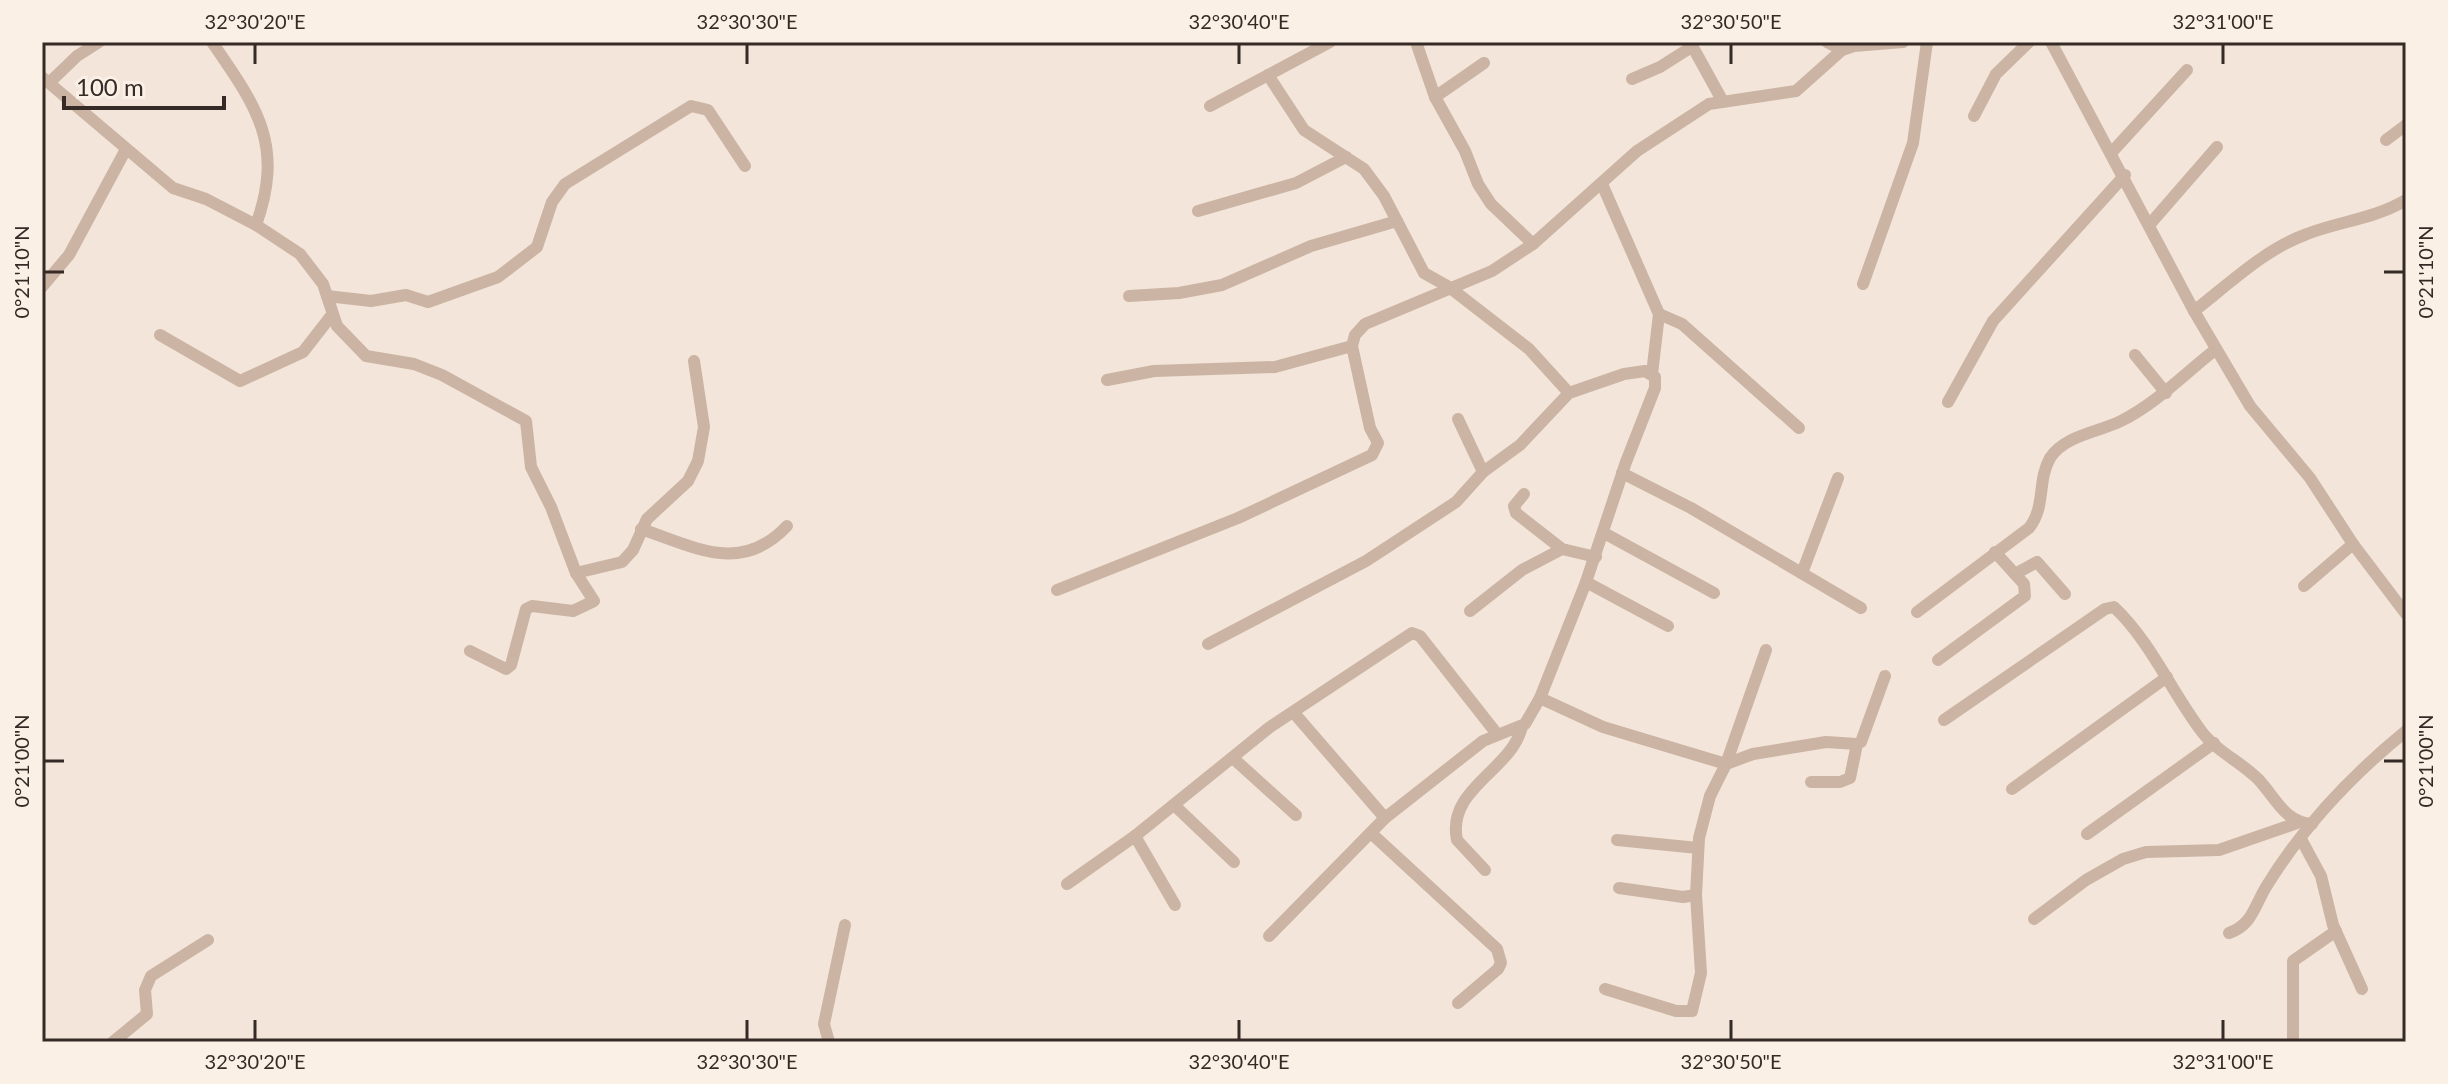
<svg xmlns="http://www.w3.org/2000/svg" width="2448" height="1084" font-family="Lato,sans-serif">
<style>
.lines{fill:none;stroke-linecap:round;stroke-linejoin:round}
.minor{stroke:#cbb4a4;stroke-width:12}
.ticks{fill:none;stroke:#362a26;stroke-width:3}
.neatline{fill:none;stroke:#362a26;stroke-width:3}
.ticks-label{font-size:20px;text-anchor:middle;fill:#362a26}
</style>
<rect width="100%" height="100%" fill="#f3e5d9"/>
<g class="lines">
<g class="minor">
<path d="M212,42c44,64 73,102 44,183"/>
<path d="M1416,42l19,55 30,54 13,33 13,20 42,40"/>
<path d="M1690,42l32,58"/>
<path d="M1827,42l15,8"/>
<path d="M2051,42l143,269 56,95 60,72 43,66 53,70"/>
<path d="M1268,75l36,55 60,39 20,27 40,77 25,14 80,62 40,44"/>
<path d="M42,77l131,111 33,11 50,26 44,29 23,30 14,42 29,30 48,8 28,11 84,46 5,46 20,40 25,66 18,28 -21,10 -41,-5 -6,3 -15,56 -5,4 -36,-18"/>
<path d="M1632,79l28,-12 33,-21"/>
<path d="M50,82l27,-26 22,-14"/>
<path d="M1435,97l49,-34"/>
<path d="M1210,106l120,-64"/>
<path d="M1974,116l22,-42 33,-32"/>
<path d="M2386,140l20,-15"/>
<path d="M2112,152l75,-82"/>
<path d="M1602,184l57,130 -7,60"/>
<path d="M1198,211l98,-28 50,-26"/>
<path d="M2150,224l67,-77"/>
<path d="M1863,284l50,-141 14,-101"/>
<path d="M42,287l27,-32 56,-104"/>
<path d="M327,296l44,5 35,-6 22,7 70,-25 39,-30 15,-45 13,-18 126,-78 17,4 37,56"/>
<path d="M1129,296l50,-3 43,-8 89,-39 86,-25"/>
<path d="M2194,311c35,-27 71,-62 113,-77 34,-13 67,-15 99,-34"/>
<path d="M1659,314l23,10 117,104"/>
<path d="M160,335l80,46 63,-29 28,-36"/>
<path d="M2135,355l31,38"/>
<path d="M1107,380l47,-9 121,-4 77,-21"/>
<path d="M1948,402l45,-81 132,-146"/>
<path d="M1458,419l25,53"/>
<path d="M1622,473l69,35 170,100"/>
<path d="M1524,494l-10,12 2,7 46,36 34,8"/>
<path d="M641,529c54,18 100,46 146,-3"/>
<path d="M1604,533l110,60"/>
<path d="M576,573l46,-11 11,-12 14,-31 41,-38 10,-20 6,-34 -10,-66"/>
<path d="M1802,573l36,-95"/>
<path d="M2015,574l22,-12 28,32"/>
<path d="M1586,582l82,44"/>
<path d="M2304,586l49,-42"/>
<path d="M1057,590l181,-72 134,-63 6,-12 -8,-15 -18,-82 3,-11 10,-11 127,-53 41,-27 104,-93 72,-47 87,-13 46,-41 12,-4 49,-4"/>
<path d="M1470,611l52,-41 40,-21"/>
<path d="M1917,612l112,-84c17,-21 8,-47 21,-70 15,-23 49,-26 71,-37 36,-18 63,-47 94,-71"/>
<path d="M1208,644l158,-83 90,-59 27,-30 37,-27 49,-52 55,-19 21,-3 10,6v11l-29,74 -40,120 -46,116 -15,26 -42,17 -98,77 -116,118"/>
<path d="M1938,660l87,-64 -1,-12 -29,-32"/>
<path d="M1540,698l63,29 123,37 27,-10 73,-12 31,2 4,-2 24,-66"/>
<path d="M1294,713l91,105"/>
<path d="M1944,720l161,-111 9,-2c37,35 57,84 88,125 14,19 39,30 56,47 18,19 26,43 54,45"/>
<path d="M1234,759l62,56"/>
<path d="M1811,782h29l10,-4 7,-34"/>
<path d="M2012,789l155,-112"/>
<path d="M1174,805l60,57"/>
<path d="M1371,833l126,116 4,14 -3,6 -40,34"/>
<path d="M2087,834l127,-91"/>
<path d="M1135,836l40,69"/>
<path d="M2301,839l20,37 12,49 29,64"/>
<path d="M1617,840l81,8"/>
<path d="M1485,870l-28,-30c-11,-52 56,-70 65,-114"/>
<path d="M1067,884l68,-48 135,-109 142,-94 8,3 77,98"/>
<path d="M1619,888l64,9 13,-2"/>
<path d="M2034,919l52,-39 37,-21 23,-7 73,-2 78,-27"/>
<path d="M2229,933c23,-8 25,-26 37,-46 36,-59 86,-112 140,-156"/>
<path d="M1605,989l71,22h16l9,-38 -5,-78 3,-57 11,-42 16,-32 40,-114"/>
<path d="M113,1042l34,-28 -2,-24 6,-14 57,-36"/>
<path d="M829,1042l-5,-18 21,-99"/>
<path d="M2293,1042v-81l43,-30"/>
</g>
</g>
<path class="ticks" d="M255,44v20M747,44v20M1239,44v20M1731,44v20M2223,44v20M44,272h20M2384,272h20M44,761h20M2384,761h20M255,1020v20M747,1020v20M1239,1020v20M1731,1020v20M2223,1020v20"/>
<rect width="2448" height="1084" fill="none" stroke="#faf0e5" stroke-width="88"/>
<path d="M64 96v12h160v-12" fill="none" stroke="#362a26" stroke-width="4"/>
<text x="76" y="96" font-size="24" fill="#362a26" stroke="#faf0e5" stroke-width="6" paint-order="stroke">100 m</text>
<rect x="44" y="44" width="2360" height="996" class="neatline"/>
<g class="ticks-label">
<text x="255" y="29">32°30'20"E</text>
<text x="747" y="29">32°30'30"E</text>
<text x="1239" y="29">32°30'40"E</text>
<text x="1731" y="29">32°30'50"E</text>
<text x="2223" y="29">32°31'00"E</text>
<text transform="translate(22 272) rotate(-90)" y="7">0°21'10"N</text>
<text transform="translate(2426 272) rotate(-90)" y="7">0°21'10"N</text>
<text transform="translate(22 761) rotate(-90)" y="7">0°21'00"N</text>
<text transform="translate(2426 761) rotate(-90)" y="7">0°21'00"N</text>
<text x="255" y="1069">32°30'20"E</text>
<text x="747" y="1069">32°30'30"E</text>
<text x="1239" y="1069">32°30'40"E</text>
<text x="1731" y="1069">32°30'50"E</text>
<text x="2223" y="1069">32°31'00"E</text>
</g>
</svg>
